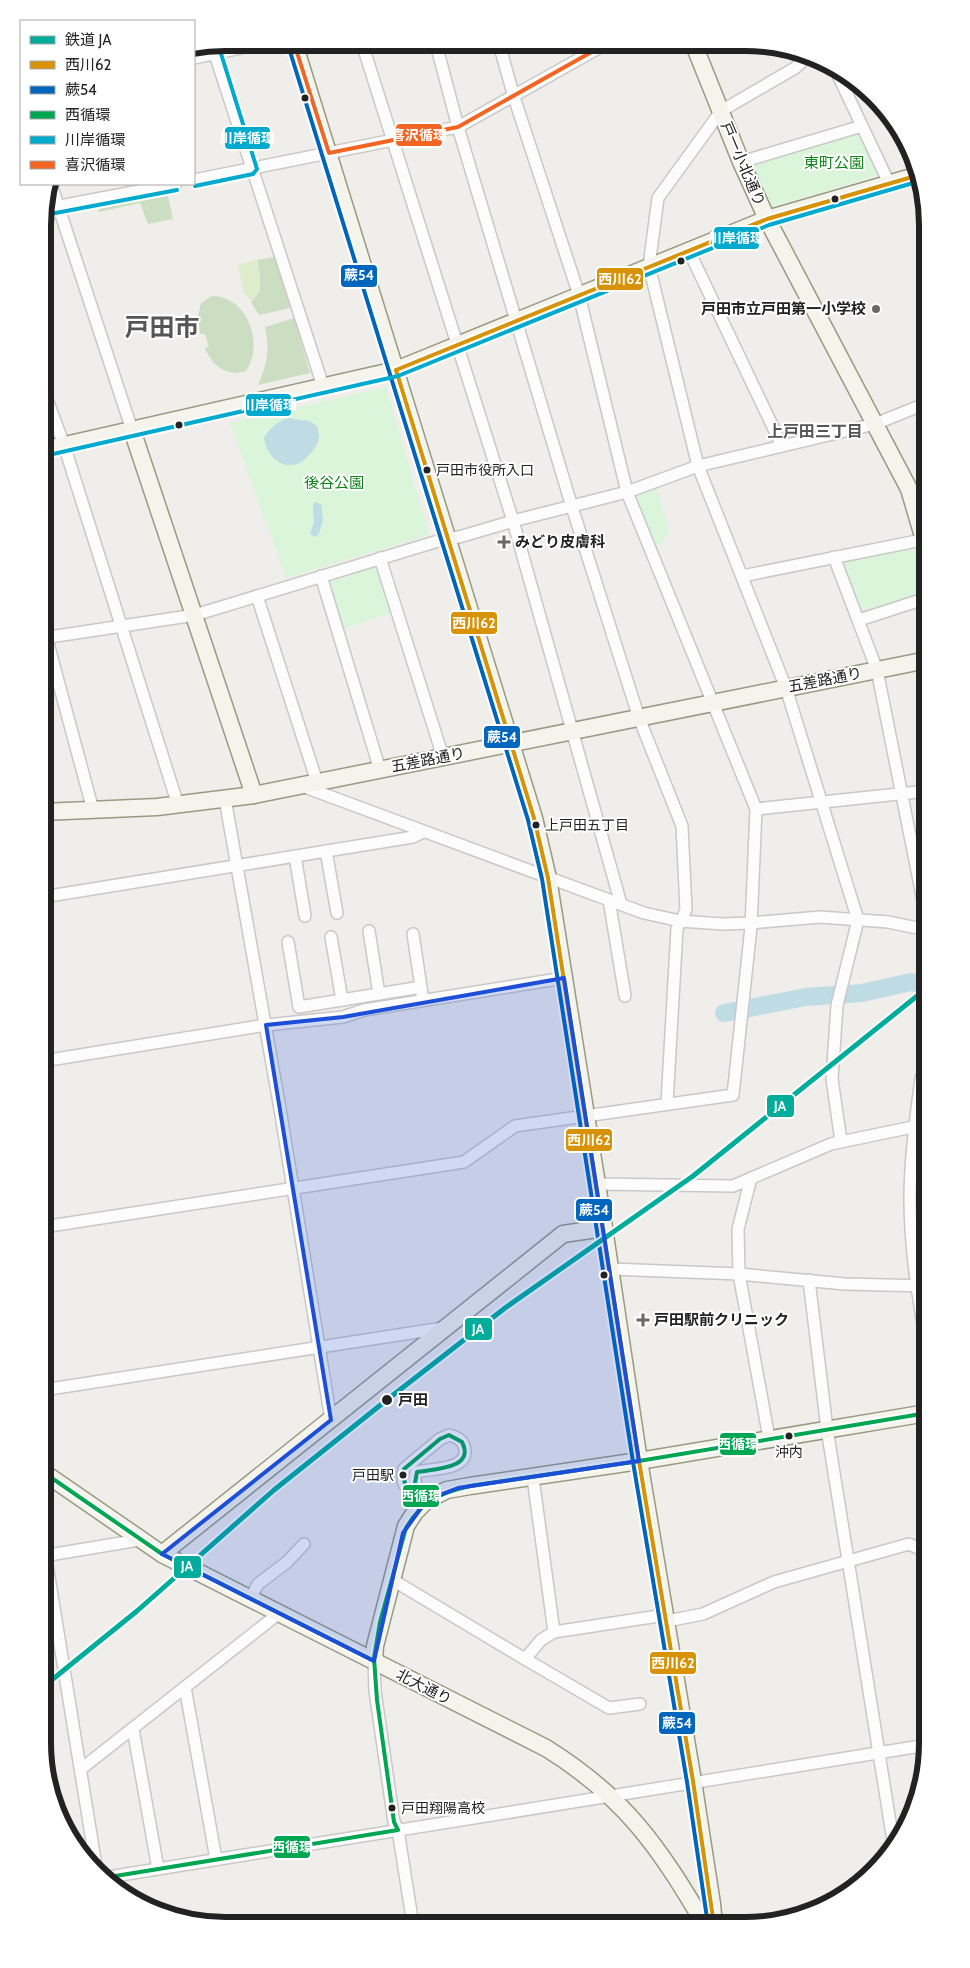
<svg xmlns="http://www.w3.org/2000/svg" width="970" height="1968" font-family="Cabin,'Noto Sans JP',sans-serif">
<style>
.grass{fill:#ddeccb}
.forest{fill:#cbdec1}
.park{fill:#daf5da}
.water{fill:#bfdbe3}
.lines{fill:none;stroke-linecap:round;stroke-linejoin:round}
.river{stroke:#bfdbe3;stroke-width:18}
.street-casing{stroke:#c9c8c7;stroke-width:14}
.secondary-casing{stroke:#999a82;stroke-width:19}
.street{stroke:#fdfcfc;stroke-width:11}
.secondary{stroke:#f4f4ed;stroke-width:16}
.bus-1-casing{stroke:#fff;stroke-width:8}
.bus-2-casing{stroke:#fff;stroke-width:8}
.bus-3-casing{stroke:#fff;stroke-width:8}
.bus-4-casing{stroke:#fff;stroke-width:8}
.bus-5-casing{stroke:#fff;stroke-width:8}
.bus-1{stroke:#d79205;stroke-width:4}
.bus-2{stroke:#0065bd;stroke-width:4}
.bus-3{stroke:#00a651;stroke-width:4}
.bus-4{stroke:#00a9ce;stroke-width:4}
.bus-5{stroke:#f26522;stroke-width:4}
.rail-1-casing{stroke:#fff;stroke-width:9}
.rail-1{stroke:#00ac9a;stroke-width:5}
.marked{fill:#1d4ed8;fill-opacity:0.2;stroke:#1d4ed8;stroke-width:4;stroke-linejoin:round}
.bus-dot{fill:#222;stroke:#fff;stroke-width:2}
.poi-dot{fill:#6a6968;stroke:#fff;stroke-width:2}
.labels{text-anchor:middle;stroke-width:4;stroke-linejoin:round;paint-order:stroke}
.bus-label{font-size:14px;fill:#222;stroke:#fff;text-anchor:start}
.park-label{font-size:15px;fill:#0c8416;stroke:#fff}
.street-label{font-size:15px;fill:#222;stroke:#fff}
.poi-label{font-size:15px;font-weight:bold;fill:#222;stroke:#fff;text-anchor:start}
.stop-label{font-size:15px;font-weight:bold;fill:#222;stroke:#fff;text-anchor:start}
.neighbourhood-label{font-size:16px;font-weight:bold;fill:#555;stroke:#fff}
.town-label{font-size:25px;font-weight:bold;fill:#555;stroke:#fff}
.rim{fill:none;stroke:#222;stroke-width:6}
.line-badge{stroke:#fff;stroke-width:2}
.badge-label{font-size:14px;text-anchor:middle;font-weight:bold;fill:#fff}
</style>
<rect width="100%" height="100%" fill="#f0eeeb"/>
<path class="grass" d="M256,260l4,16v15l-9,10 -7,-8 -6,-28z"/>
<g class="forest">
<path d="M167,191l6,28 -25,5 -8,-21 -41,9 -1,-7z"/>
<path d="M275,257l15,51 -31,7 -8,-13 9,-11v-15l-3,-16z"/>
<path d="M212,296c35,0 53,47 34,75 -19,6 -34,-5 -41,-23l4,-1 -4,-13h-5l-2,-18 3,-13z"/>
<path d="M294,318l16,55 -52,12c9,-20 12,-36 7,-58z"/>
</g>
<g class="park">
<path d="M856,131l23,42 -13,6 -95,28 -19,-45z"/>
<path d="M386,387l43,148 -143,43 -56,-155z"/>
<path d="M656,487l13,45 -14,17 -22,-56z"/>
<path d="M920,545l7,27v22l-67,23 -21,-58z"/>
<path d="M377,567l14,46 -49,16 -16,-46z"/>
</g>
<g class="water">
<path d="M288,418l21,3 8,5c1,3 2,9 2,12 -1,6 -6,13 -10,17 -18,21 -41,7 -45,-17 5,-9 14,-17 24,-20z"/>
<path d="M315,502l6,2 2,16 -4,14 -4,3 -5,-3 4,-12 -1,-17z"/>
</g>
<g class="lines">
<path class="river" d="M724,1013l82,-16 56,-4 49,-11 16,3"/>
<g class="street-casing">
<g id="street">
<path d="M362,43l151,478 108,383"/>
<path d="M436,44l22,83 114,380 67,211 43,108 4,84 -9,19 -10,174"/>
<path d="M212,45l111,341"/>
<path d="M194,58l70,-15"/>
<path d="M806,58l-11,10 -74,43 -63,87 -9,68 49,200 88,222 72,232 -21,85 -5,74 9,62"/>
<path d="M837,73l52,110"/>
<path d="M741,162l121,-36"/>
<path d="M194,180l264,-53 146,-82"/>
<path d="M51,184l81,246"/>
<path d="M44,209l132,-25"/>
<path d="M689,251l93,195"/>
<path d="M43,389l21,56 114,360"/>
<path d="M834,557l43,113 50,251"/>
<path d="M380,558l63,199"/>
<path d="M321,576l59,194"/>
<path d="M742,576l185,-37"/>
<path d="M257,596l60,186"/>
<path d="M859,620l68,-22"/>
<path d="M43,625l50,185"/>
<path d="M43,638l152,-23 253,-77 11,-1 54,-16 114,-29 71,-26 177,-42 52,-21"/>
<path d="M302,786l307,114 35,13 36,8 43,3 27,-1 70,-6 68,5 39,8"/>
<path d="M225,799l54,304 52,317"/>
<path d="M756,809l171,-18"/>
<path d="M326,851l11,62"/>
<path d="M295,856l10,60"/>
<path d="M43,897l370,-60 10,-5"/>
<path d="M609,900l16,96"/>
<path d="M369,931l10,63"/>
<path d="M413,934l9,60"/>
<path d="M331,937l11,63"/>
<path d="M288,942l11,65 122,-20"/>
<path d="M43,1061l223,-36 77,-8 21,-7 200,-32"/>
<path d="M751,1178l-13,51 1,45 30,164"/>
<path d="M597,1184l136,2 98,-42 96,-20"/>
<path d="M43,1227l421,-65 51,-36 218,-31 18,-168 5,-118 -129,-317 -48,-197 -65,-198 -15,-53"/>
<path d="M611,1269l128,5 106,10 82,2"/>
<path d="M809,1280l18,149 67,418"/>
<path d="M927,1346c-9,-49 -17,-98 -17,-147 0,-41 6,-82 11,-121l6,-6"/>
<path d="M43,1390l400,-62"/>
<path d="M449,1435c7,2 13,4 15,11 8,25 -33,22 -47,26 -7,8 4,21 7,31 -13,-8 -25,-17 -20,-34l36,-30z"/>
<path d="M533,1478l21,154"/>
<path d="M43,1540l54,332"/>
<path d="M43,1556l96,-16"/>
<path d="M391,1579l134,80 84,49 31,-4"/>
<path d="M250,1599l8,-15 29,-22 17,-18"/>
<path d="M667,1621l36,-7 71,-32 135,-38 18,8"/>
<path d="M43,1643l14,-11"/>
<path d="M525,1659l16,-19 13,-8 111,-17"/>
<path d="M374,1661l1,30 19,131 4,8 15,95"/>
<path d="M185,1687l31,172"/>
<path d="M133,1729l25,140"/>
<path d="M81,1769l197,-155"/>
<path d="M102,1878l825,-133"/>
</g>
</g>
<g class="secondary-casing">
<g id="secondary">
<path d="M294,43l240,775 14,60 56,350 35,233 54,320 19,123 2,21"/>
<path d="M694,45l47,117 26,57 142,270 18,61"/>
<path d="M132,430l122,365"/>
<path d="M43,450l353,-80 371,-151 152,-44"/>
<path d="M43,812l114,-5 97,-12 673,-135"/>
<path d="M43,1472l119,82 384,194c79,49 113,99 159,177"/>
<path d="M162,1554l401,-320 41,-6"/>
<path d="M374,1661l1,-15 31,-120 9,-14 12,-12 20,-10 23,-4 169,-25 288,-48"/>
</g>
</g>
<use href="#street" class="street"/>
<use href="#secondary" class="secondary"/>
<g class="bus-1-casing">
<g id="bus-1">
<path d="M396,370l138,448 14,60 91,583 54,320 21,144"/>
<path d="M396,370l371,-151 152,-44"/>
</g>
</g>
<g class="bus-2-casing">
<path id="bus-2" d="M288,45l240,775 14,59 91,583 54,320 21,143"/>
</g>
<g class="bus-3-casing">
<g id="bus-3">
<path d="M449,1435l13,7c14,27 -29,27 -45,30l-2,11 9,20c-13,-9 -23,-17 -20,-34l36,-30z"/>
<path d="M43,1472l119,82 212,107"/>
<path d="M103,1878l295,-48 -4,-8 -17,-122 -3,-42 6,-36 26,-94c16,-28 34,-35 64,-42l169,-25 288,-48"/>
</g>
</g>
<g class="bus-4-casing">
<g id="bus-4">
<path d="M195,186l58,-12 4,-5 -39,-125"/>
<path d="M45,215l132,-25"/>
<path d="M44,456l354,-80 371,-151 151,-44"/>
</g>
</g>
<g class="bus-5-casing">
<path id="bus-5" d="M294,43l35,110 129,-26 146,-82"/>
</g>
<use href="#bus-1" class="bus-1"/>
<use href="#bus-2" class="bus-2"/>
<use href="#bus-3" class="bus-3"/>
<use href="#bus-4" class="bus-4"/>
<use href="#bus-5" class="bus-5"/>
<g class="rail-1-casing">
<path id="rail-1" d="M43,1687l94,-76 137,-121 114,-91 117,-91 188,-132 234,-188"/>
</g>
<use href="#rail-1" class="rail-1"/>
</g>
<path class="marked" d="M564,978l75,483 -181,27 -31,12 -24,33 -29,128 -212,-107 169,-134 -65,-395 77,-8z"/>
<g class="bus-dot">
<circle cx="305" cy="98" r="4.5"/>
<circle cx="835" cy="199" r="4.5"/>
<circle cx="681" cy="261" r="4.5"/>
<circle cx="179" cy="425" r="4.5"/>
<circle cx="427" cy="470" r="4.5"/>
<circle cx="536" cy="825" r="4.5"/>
<circle cx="604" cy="1275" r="4.5"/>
<circle cx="387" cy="1400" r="6"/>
<circle cx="789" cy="1436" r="4.5"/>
<circle cx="403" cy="1475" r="4.5"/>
<circle cx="392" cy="1808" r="4.5"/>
</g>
<g class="poi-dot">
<circle cx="876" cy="309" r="5"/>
<path d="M501.5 534.5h5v5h5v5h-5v5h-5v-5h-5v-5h5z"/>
<path d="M640.5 1312.5h5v5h5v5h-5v5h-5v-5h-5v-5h5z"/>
</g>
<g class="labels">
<g class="bus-label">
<text x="436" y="475">戸田市役所入口</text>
<text x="545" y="830">上戸田五丁目</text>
<text x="789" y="1457" text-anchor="middle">沖内</text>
<text x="394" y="1480" text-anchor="end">戸田駅</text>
<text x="401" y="1813">戸田翔陽高校</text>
</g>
<g class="park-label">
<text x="834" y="168">東町公園</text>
<text x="334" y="488">後谷公園</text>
</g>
<g class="street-label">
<text transform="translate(743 164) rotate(67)" y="5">戸一小北通り</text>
<text transform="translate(825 680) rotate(-11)" y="5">五差路通り</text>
<text transform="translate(428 760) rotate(-11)" y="5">五差路通り</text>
<text transform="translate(424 1687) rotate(27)" y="5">北大通り</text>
</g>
<g class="poi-label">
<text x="866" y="314" text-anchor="end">戸田市立戸田第一小学校</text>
<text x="515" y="547">みどり皮膚科</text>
<text x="654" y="1325">戸田駅前クリニック</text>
</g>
<g class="stop-label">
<text x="398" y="1405">戸田</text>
</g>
<g class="neighbourhood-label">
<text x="815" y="437">上戸田三丁目</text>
</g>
<g class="town-label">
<text x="162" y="336">戸田市</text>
</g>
</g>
<path d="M0 0H970V1968H0ZM225 51H745A174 174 0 0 1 919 225V1743A174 174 0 0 1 745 1917H225A174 174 0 0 1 51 1743V225A174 174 0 0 1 225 51Z" fill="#fff" fill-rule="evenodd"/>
<path class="rim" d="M225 51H745A174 174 0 0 1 919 225V1743A174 174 0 0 1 745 1917H225A174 174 0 0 1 51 1743V225A174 174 0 0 1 225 51Z"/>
<g class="line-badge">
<rect x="395" y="123" width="48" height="24" rx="5" fill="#f26522"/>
<rect x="224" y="126" width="47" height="24" rx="5" fill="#00a9ce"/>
<rect x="713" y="226" width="47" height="24" rx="5" fill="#00a9ce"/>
<rect x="340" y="264" width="38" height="24" rx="5" fill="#0065bd"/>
<rect x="596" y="267" width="48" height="24" rx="5" fill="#d79205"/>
<rect x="245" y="393" width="47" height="24" rx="5" fill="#00a9ce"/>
<rect x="450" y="611" width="48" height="24" rx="5" fill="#d79205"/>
<rect x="483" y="725" width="38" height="24" rx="5" fill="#0065bd"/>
<rect x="766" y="1094" width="29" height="24" rx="5" fill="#00ac9a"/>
<rect x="565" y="1128" width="48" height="24" rx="5" fill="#d79205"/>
<rect x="575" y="1198" width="38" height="24" rx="5" fill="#0065bd"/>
<rect x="464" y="1317" width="29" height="24" rx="5" fill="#00ac9a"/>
<rect x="719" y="1432" width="38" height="24" rx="5" fill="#00a651"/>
<rect x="402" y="1484" width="38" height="24" rx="5" fill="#00a651"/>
<rect x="173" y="1555" width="29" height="24" rx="5" fill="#00ac9a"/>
<rect x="649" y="1651" width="48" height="24" rx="5" fill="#d79205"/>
<rect x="658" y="1711" width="38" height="24" rx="5" fill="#0065bd"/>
<rect x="273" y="1835" width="38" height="24" rx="5" fill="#00a651"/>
</g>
<g class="badge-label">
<text x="419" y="140">喜沢循環</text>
<text x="247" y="143">川岸循環</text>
<text x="736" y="243">川岸循環</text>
<text x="359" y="280">蕨54</text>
<text x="620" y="284">西川62</text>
<text x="269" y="410">川岸循環</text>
<text x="474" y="628">西川62</text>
<text x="502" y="742">蕨54</text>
<text x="780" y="1111">JA</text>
<text x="589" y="1145">西川62</text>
<text x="594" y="1215">蕨54</text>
<text x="478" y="1334">JA</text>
<text x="738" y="1449">西循環</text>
<text x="421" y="1501">西循環</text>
<text x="187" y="1571">JA</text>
<text x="673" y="1668">西川62</text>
<text x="677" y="1728">蕨54</text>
<text x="292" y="1852">西循環</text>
</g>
<rect x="20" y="20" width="175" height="165" fill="#ffffff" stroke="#a7a7a7"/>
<rect x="30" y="36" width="25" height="8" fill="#00ac9a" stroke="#a7a7a7"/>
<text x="65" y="45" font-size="15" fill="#222222">鉄道 JA</text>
<rect x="30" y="61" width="25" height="8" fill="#d79205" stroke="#a7a7a7"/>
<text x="65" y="70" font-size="15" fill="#222222">西川62</text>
<rect x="30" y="86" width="25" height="8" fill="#0065bd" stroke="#a7a7a7"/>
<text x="65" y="95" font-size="15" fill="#222222">蕨54</text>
<rect x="30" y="111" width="25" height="8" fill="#00a651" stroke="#a7a7a7"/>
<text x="65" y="120" font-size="15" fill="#222222">西循環</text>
<rect x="30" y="136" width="25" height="8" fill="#00a9ce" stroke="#a7a7a7"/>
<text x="65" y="145" font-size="15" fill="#222222">川岸循環</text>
<rect x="30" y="161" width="25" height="8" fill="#f26522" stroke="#a7a7a7"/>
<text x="65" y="170" font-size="15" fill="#222222">喜沢循環</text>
</svg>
